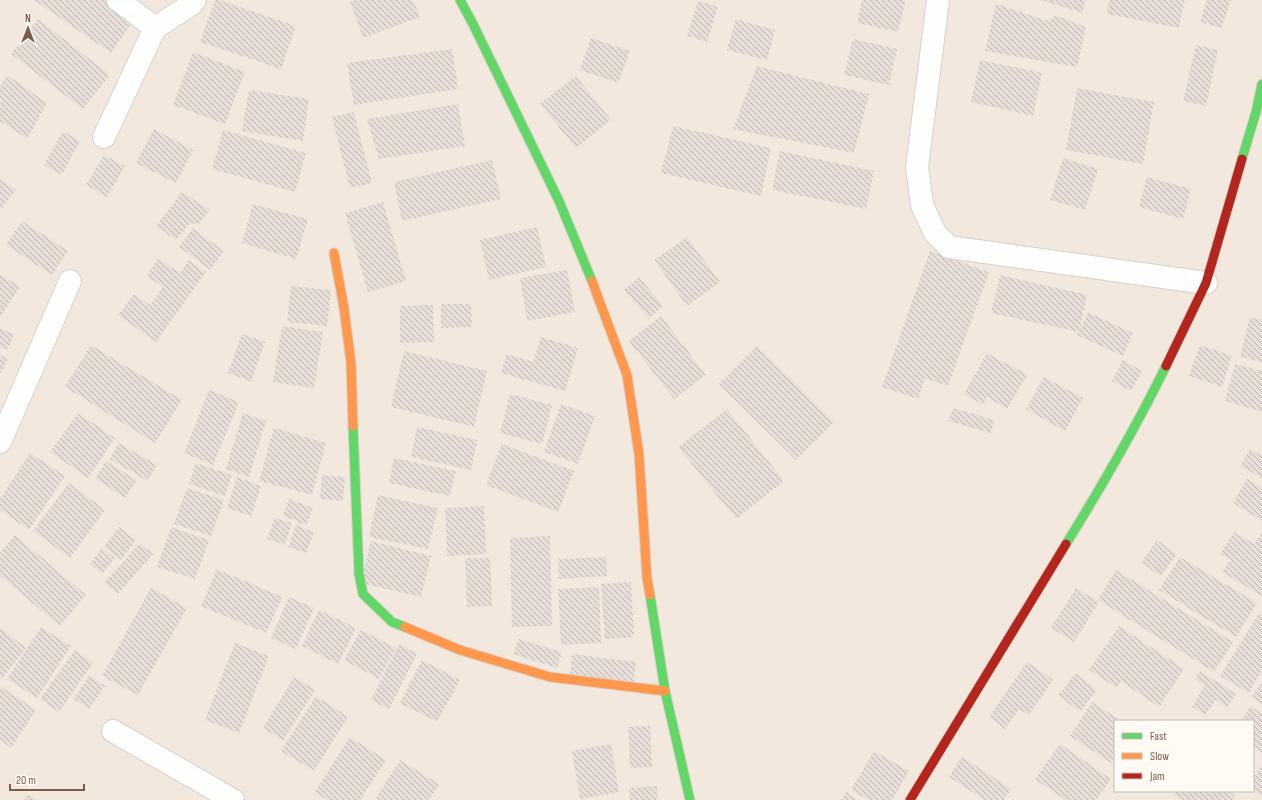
<svg xmlns="http://www.w3.org/2000/svg" width="1262" height="800" font-family="'Sofia Sans Condensed',sans-serif">
<style>
.residential{fill:#f2e8de;fill-rule:evenodd}
.building{fill:url(#building-back-hatch)}
.lines{fill:none;stroke-linecap:round;stroke-linejoin:round}
.street-casing{stroke:#d7d1cb;stroke-width:24}
.fast-casing{stroke:#d9d2cb;stroke-width:11}
.slow-casing{stroke:#d9d2cb;stroke-width:11}
.jam-casing{stroke:#d9d2cb;stroke-width:11}
.street{stroke:#fefefd;stroke-width:22}
.fast{stroke:#63d668;stroke-width:9}
.slow{stroke:#ff974d;stroke-width:9}
.jam{stroke:#b3261e;stroke-width:9}
</style>
<defs>
<pattern id="building-back-hatch" width="6" height="6" patternUnits="userSpaceOnUse"><rect width="6" height="6" fill="#e6ded7"/><path d="M-1 5l2 2M0 0l6 6M5-1l2 2" fill="none" stroke="#bfb7b1"/></pattern>
</defs>
<rect width="100%" height="100%" fill="#f9f5f0"/>
<path class="residential" d="M0,0h1262v800h-1262zM1115,721h138v70h-138z"/>
<g class="building">
<path d="M34,0h71l29,20 -23,33z"/>
<path d="M215,0h4l77,26 -15,43 -81,-27z"/>
<path d="M355,0h58l7,17 -57,21 -13,-36z"/>
<path d="M862,0h44l-8,32 -41,-9z"/>
<path d="M1041,0h45l-4,13z"/>
<path d="M1109,0h76l-6,28 -72,-14z"/>
<path d="M1207,0h24l-10,28 -21,-6z"/>
<path d="M698,1l20,6 -11,35 -20,-6z"/>
<path d="M996,4l53,17 6,-6 31,12 -9,40 -92,-16z"/>
<path d="M38,19l72,56 -27,34 -72,-55z"/>
<path d="M736,19l39,11 -8,30 -40,-10z"/>
<path d="M591,38l39,13 -12,32 -38,-13z"/>
<path d="M853,39l44,10 -8,36 -45,-10z"/>
<path d="M1196,45l22,5 -12,56 -23,-5z"/>
<path d="M452,49l6,40 -104,16 -7,-42z"/>
<path d="M193,52l52,20 -20,52 -52,-19z"/>
<path d="M980,60l62,13 -9,43 -62,-14z"/>
<path d="M757,66l112,28 -15,59 -121,-24z"/>
<path d="M7,75l40,28 -20,36 -27,-18v-18l2,-3 -2,-2v-11z"/>
<path d="M576,76l35,44 -35,28 -36,-44z"/>
<path d="M1077,88l77,14 -11,62 -77,-14z"/>
<path d="M249,90l60,9 -6,42 -61,-10z"/>
<path d="M458,104l7,42 -86,13 -12,-40z"/>
<path d="M354,112l18,71 -22,5 -18,-71z"/>
<path d="M673,126l98,22 -10,48 -100,-23z"/>
<path d="M154,129l39,21 -17,33 -40,-20z"/>
<path d="M223,130l83,23 -11,39 -83,-23z"/>
<path d="M63,131l17,10 -18,34 -18,-10z"/>
<path d="M780,151l94,20 -8,38 -94,-19z"/>
<path d="M104,155l21,11 -18,31 -21,-12z"/>
<path d="M1063,158l35,11 -13,41 -35,-10z"/>
<path d="M492,160l9,39 -99,22 -8,-39z"/>
<path d="M1147,177l44,12 -8,30 -44,-12z"/>
<path d="M0,178l16,12 -16,20z"/>
<path d="M182,192l28,18 -12,15 -8,-2 -14,17 -20,-14z"/>
<path d="M383,202l23,79 -38,11 -23,-79z"/>
<path d="M253,204l55,15 -12,40 -54,-16z"/>
<path d="M22,221l46,30 -16,24 -46,-30z"/>
<path d="M537,227l9,40 -57,13 -9,-40z"/>
<path d="M193,228l31,23 -14,19 -31,-23z"/>
<path d="M687,237l33,45 -33,24 -33,-46z"/>
<path d="M930,251l59,21 -41,114 -23,-8 -7,21 -36,-12z"/>
<path d="M158,259l22,14 9,-13 17,12 -50,70 -38,-27 16,-21 16,11 13,-18 -16,-11z"/>
<path d="M567,270l8,42 -48,9 -7,-43z"/>
<path d="M0,274l20,13 -20,30z"/>
<path d="M1000,275l87,20 -8,37 9,-20 45,21 -10,23 -46,-21 2,-3 -88,-19z"/>
<path d="M639,277l24,29 -14,13 -25,-29z"/>
<path d="M291,286l40,4 -4,36 -40,-4z"/>
<path d="M441,304h30l1,23 -31,1z"/>
<path d="M433,305l1,37 -34,1v-37z"/>
<path d="M661,316l45,59 -32,24 -45,-58z"/>
<path d="M1250,317l12,3v42l-22,-5z"/>
<path d="M282,326l41,6 -9,56 -41,-6z"/>
<path d="M0,329l14,5 -7,16 -7,-3z"/>
<path d="M242,334l23,8 -14,40 -23,-9z"/>
<path d="M541,337l37,11 -13,43 -64,-18 6,-19 26,8z"/>
<path d="M91,345l91,55 -27,43 -90,-56z"/>
<path d="M1200,345l32,11 -10,31 -33,-11z"/>
<path d="M757,346l77,76 -38,38 -77,-76z"/>
<path d="M404,351l83,20 -13,56 -83,-20z"/>
<path d="M987,353l40,22 -20,34 -20,-12 -4,8 -19,-11z"/>
<path d="M0,355l8,4 -8,15z"/>
<path d="M1123,360l19,11 -11,20 -19,-10z"/>
<path d="M1235,364l27,7v41l-37,-11z"/>
<path d="M1044,377l39,21 -18,33 -39,-22z"/>
<path d="M209,390l30,12 -26,63 -29,-12z"/>
<path d="M510,394l42,11 -10,39 -42,-11z"/>
<path d="M561,404l34,12 -17,48 -34,-12z"/>
<path d="M953,408l41,12 -3,13 -43,-12z"/>
<path d="M727,409l57,72 -48,38 -58,-72z"/>
<path d="M78,413l37,25 -27,40 -38,-26z"/>
<path d="M243,413l23,8 -17,56 -23,-8z"/>
<path d="M417,427l60,13 -6,30 -60,-13z"/>
<path d="M274,428l52,15 -14,52 -53,-14z"/>
<path d="M119,443l38,22 -10,16 -37,-22z"/>
<path d="M502,444l72,27 -16,41 -72,-27z"/>
<path d="M1250,449l12,7v22l-22,-12z"/>
<path d="M30,453l35,23 -36,54 -29,-20v-11z"/>
<path d="M394,458l62,13 -6,25 -61,-13z"/>
<path d="M106,461l31,19 -12,18 -30,-20z"/>
<path d="M196,463l36,12 -7,21 -36,-12z"/>
<path d="M322,475l23,2 -2,24 -23,-2z"/>
<path d="M237,477l24,9 -10,30 -24,-8z"/>
<path d="M1247,479l15,9v33l-29,-18z"/>
<path d="M69,483l36,27 -35,48 -37,-27z"/>
<path d="M187,488l37,12 -13,36 -37,-12z"/>
<path d="M378,495l60,13 -10,41 -59,-12z"/>
<path d="M289,499l24,9 -7,17 -23,-9z"/>
<path d="M484,506l2,48 -39,2 -2,-48z"/>
<path d="M275,518l17,5 -7,22 -18,-6z"/>
<path d="M296,525l18,7 -8,21 -18,-6z"/>
<path d="M119,527l17,13 -15,20 -17,-13z"/>
<path d="M171,527l38,13 -14,39 -38,-12z"/>
<path d="M1234,532l20,12 7,-10 1,1v61l-40,-24 8,-12 -10,-6z"/>
<path d="M15,535l71,60 -26,31 -60,-50v-23z"/>
<path d="M550,536l2,90 -40,1 -2,-89z"/>
<path d="M1157,540l20,14 -16,22 -20,-13z"/>
<path d="M371,541l60,15 -10,41 -60,-14z"/>
<path d="M140,543l13,11 -35,40 -14,-11z"/>
<path d="M102,548l13,10 -13,16 -12,-10z"/>
<path d="M606,557l1,19 -48,3 -1,-20z"/>
<path d="M1180,557l77,46 -21,34 -77,-47z"/>
<path d="M465,558h25l2,48 -25,1z"/>
<path d="M217,569l65,28 -16,36 -65,-27z"/>
<path d="M1116,570l117,72 -19,30 -116,-72z"/>
<path d="M631,582l3,55 -29,2 -4,-55z"/>
<path d="M599,587l2,56 -40,2 -3,-56z"/>
<path d="M151,588l36,20 -49,87 -36,-19z"/>
<path d="M1076,588l23,14 -25,40 -23,-14z"/>
<path d="M289,597l25,11 -18,41 -25,-11z"/>
<path d="M319,610l37,18 -18,36 -36,-18z"/>
<path d="M1259,613l3,2v55l-13,23 -29,-17z"/>
<path d="M1119,626l65,43 -25,38 -38,-26 -4,7 -28,-18z"/>
<path d="M41,627l30,19 -34,52 -30,-19z"/>
<path d="M0,628l26,20 -24,31 -2,-2z"/>
<path d="M361,630l35,18 -17,31 -35,-19z"/>
<path d="M519,639l43,13 -5,16 -44,-14z"/>
<path d="M235,643l34,13 -30,77 -34,-13z"/>
<path d="M399,644l18,10 -28,55 -18,-9z"/>
<path d="M75,650l18,13 -34,49 -19,-13z"/>
<path d="M572,654l64,8 -3,23 -63,-8z"/>
<path d="M422,660l38,20 -23,42 -37,-19z"/>
<path d="M1027,662l26,18 -24,35 -10,-6 -14,20 -16,-12z"/>
<path d="M1200,671l36,23 -9,14 -11,-8 -11,15 -13,-8 13,-22 -10,-6z"/>
<path d="M1076,673l21,17 -17,22 -22,-17z"/>
<path d="M89,676l16,10 -16,23 -15,-10z"/>
<path d="M294,677l21,13 -32,51 -20,-13z"/>
<path d="M1262,682v22l-11,-7z"/>
<path d="M0,686l36,24 -25,38 -11,-8z"/>
<path d="M316,696l32,21 -34,54 -33,-20z"/>
<path d="M1092,702l30,19h-7v35l-4,7 -41,-27z"/>
<path d="M1251,706l11,8v39l-9,-6v-26h-13z"/>
<path d="M650,726l2,41 -22,1 -2,-41z"/>
<path d="M350,737l36,23 -26,40h-33l-12,-8z"/>
<path d="M611,744l8,48 -39,7 -8,-48z"/>
<path d="M1060,744l51,35 -15,21h-31l-30,-21z"/>
<path d="M874,751l35,20 -17,29h-23l-18,-10z"/>
<path d="M962,757l49,32 -7,11h-19l-36,-23z"/>
<path d="M400,760l39,24 -10,16h-54z"/>
<path d="M1262,765v30l-9,-5v-11z"/>
<path d="M657,786l1,14h-28l-1,-12z"/>
<path d="M1176,791h52l7,5 -3,4h-51l-8,-5z"/>
<path d="M846,792l13,8h-18z"/>
<path d="M28,795l8,5h-12z"/>
</g>
<g class="lines">
<g class="street-casing">
<g id="street">
<path d="M118,0l37,28"/>
<path d="M938,0l-21,167 5,38 13,28 14,14 257,36"/>
<path d="M104,137l51,-109 37,-24 3,-4"/>
<path d="M0,442l70,-161"/>
<path d="M113,731l120,69"/>
</g>
</g>
<g class="fast-casing">
<g id="fast">
<path d="M460,0l12,22 87,179 33,80"/>
<path d="M1242,159l14,-47 6,-28"/>
<path d="M353,426l6,148 4,20 29,28 13,5"/>
<path d="M1066,544c36,-58 70,-117 100,-178"/>
<path d="M650,595l15,96 25,109"/>
</g>
</g>
<g class="slow-casing">
<g id="slow">
<path d="M334,253l10,55 7,55 2,63"/>
<path d="M592,281l35,94 12,79 8,124 3,17"/>
<path d="M405,627l55,23 90,27 115,14"/>
</g>
</g>
<g class="jam-casing">
<g id="jam">
<path d="M1166,366l40,-83 36,-124"/>
<path d="M910,800l156,-256"/>
</g>
</g>
<use href="#street" class="street"/>
<use href="#fast" class="fast"/>
<use href="#slow" class="slow"/>
<use href="#jam" class="jam"/>
</g>
<rect x="1114" y="720" width="140" height="72" fill="#fffaf3" stroke="#cabbb1"/>
<rect x="1122" y="733" width="20" height="6" fill="#63d668" stroke="#cabbb1"/>
<text x="1150" y="740" font-size="12" fill="#7a5c4d">Fast</text>
<rect x="1122" y="753" width="20" height="6" fill="#ff974d" stroke="#cabbb1"/>
<text x="1150" y="760" font-size="12" fill="#7a5c4d">Slow</text>
<rect x="1122" y="773" width="20" height="6" fill="#b3261e" stroke="#cabbb1"/>
<text x="1150" y="780" font-size="12" fill="#7a5c4d">Jam</text>
<g transform="translate(28 28)" stroke="#fffaf3" stroke-width="3" paint-order="stroke">
<path d="M0-3L7 15L0 10L-7 15Z" fill="#7a5c4d"/>
<text y="-6" font-size="11" font-weight="bold" text-anchor="middle" fill="#7a5c4d">N</text>
</g>
<path d="M10 784v6h74v-6" fill="none" stroke="#7a5c4d" stroke-width="2"/>
<text x="16" y="784" font-size="12" fill="#7a5c4d" stroke="#fffaf3" stroke-width="3" paint-order="stroke">20 m</text>
</svg>
